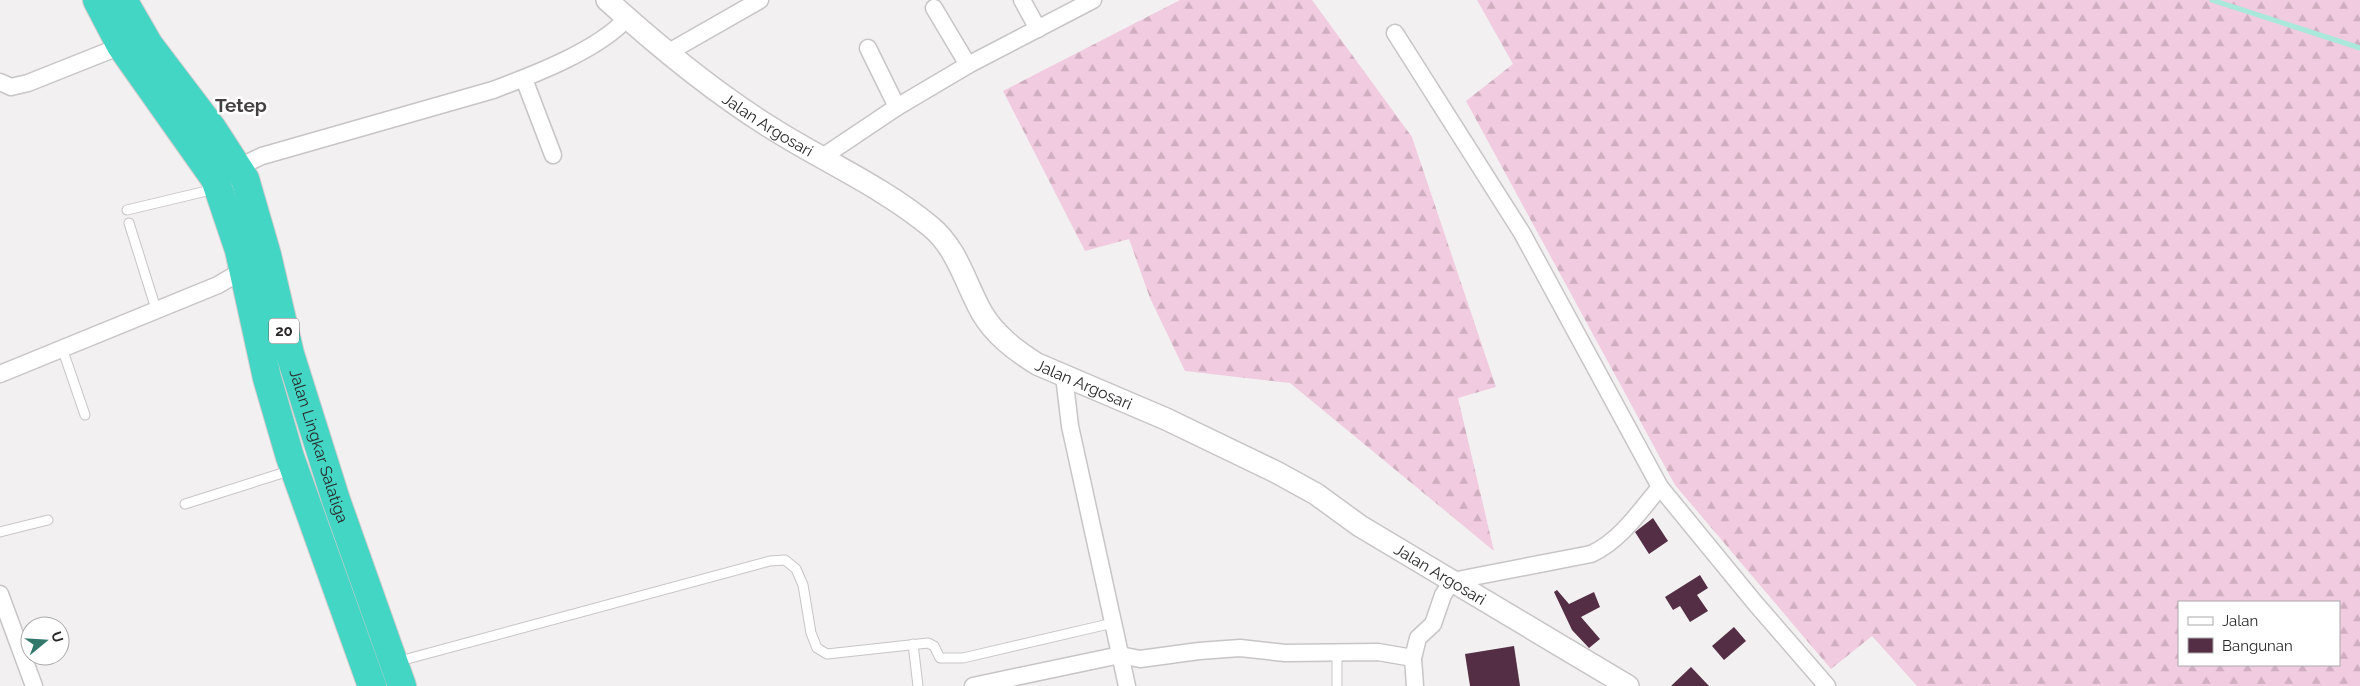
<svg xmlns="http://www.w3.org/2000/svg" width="2360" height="686" font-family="Raleway,sans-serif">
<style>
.forest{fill:url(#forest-firs);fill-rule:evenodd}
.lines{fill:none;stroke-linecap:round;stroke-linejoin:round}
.stream{stroke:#aae8dc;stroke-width:5}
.building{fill:#542e44}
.service-casing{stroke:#c8c5c7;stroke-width:11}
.minor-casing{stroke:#c8c5c7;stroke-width:19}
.tertiary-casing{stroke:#c8c5c7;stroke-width:24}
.trunk-casing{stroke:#cccbcc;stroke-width:30}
.service{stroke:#fff;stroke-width:9}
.minor{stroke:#fff;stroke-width:16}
.tertiary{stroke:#fff;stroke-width:21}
.trunk{stroke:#44d6c4;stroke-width:28}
.labels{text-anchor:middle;stroke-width:5;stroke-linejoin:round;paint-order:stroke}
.shield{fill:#fff;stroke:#6a6869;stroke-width:1}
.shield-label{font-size:15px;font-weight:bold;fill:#2a2829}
.street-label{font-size:16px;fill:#2a2829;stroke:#fff}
.quarter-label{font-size:19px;font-weight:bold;fill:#444143;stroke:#fff}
</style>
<defs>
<pattern id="forest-firs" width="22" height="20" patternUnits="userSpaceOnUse" patternTransform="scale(1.25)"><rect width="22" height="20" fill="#f1cbdf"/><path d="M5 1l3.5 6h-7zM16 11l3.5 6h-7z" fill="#cfaebf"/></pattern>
</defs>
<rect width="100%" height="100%" fill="#f3f0f1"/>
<g class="forest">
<path d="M1180,0h132l100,137 84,250 -38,11 36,153 -204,-168 -105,-12 -35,-73 -21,-59 -44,12 -82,-160z"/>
<path d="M1477,0h883v686h-443l-45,-50 -41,33 -156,-184 -209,-384 47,-37zM2339,602v63h-160v-63z"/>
</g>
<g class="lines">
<path class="stream" d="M2212,0l148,48"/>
</g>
<g class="building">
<path d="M1653,518l15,23 -19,13 -14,-22z"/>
<path d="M1700,575l8,13 -11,7 11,16 -18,11 -10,-16 -7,4 -8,-13z"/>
<path d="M1557,590l12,14 25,-12 6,15 -19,10 19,22 -11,9 -17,-18 -18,-38z"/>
<path d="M1734,627l12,14 -22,19 -12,-14z"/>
<path d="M1514,646l6,40h-50l-5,-32z"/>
<path d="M1691,667l18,19h-38z"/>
</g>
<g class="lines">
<g class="service-casing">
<g id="service">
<path d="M127,210l88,-21"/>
<path d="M129,223l27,86"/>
<path d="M62,348l23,67"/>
<path d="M185,504l107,-34"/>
<path d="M0,532l48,-12"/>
<path d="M913,644l5,42"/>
<path d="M396,662l374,-101 15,-1 11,9 7,16 8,48 6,15 10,6 101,-11 6,3 6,12h23l150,-35"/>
<path d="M1337,686v-34"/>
</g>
</g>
<g class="minor-casing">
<g id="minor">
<path d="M1022,0l16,29"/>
<path d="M934,8l34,57"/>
<path d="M1395,33l127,200 138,254 95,116 72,83"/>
<path d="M868,48l29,59"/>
<path d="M669,52l91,-52"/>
<path d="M524,79l29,76"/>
<path d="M0,82l11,5 17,-4 93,-37"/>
<path d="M821,158l76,-51 71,-42 125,-65"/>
<path d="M230,171l32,-15 231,-66c40,-15 106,-40 134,-72"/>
<path d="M0,374l218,-89 32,-19"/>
<path d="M1064,376l6,50 57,260"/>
<path d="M0,594l34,92"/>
<path d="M973,686l147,-31 20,4 59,-8 41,-3 45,5 93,-1 35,6"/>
<path d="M1415,686l-2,-28 5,-20 15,-14 10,-29 9,-14 139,-27c29,-13 49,-43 69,-67"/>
</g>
</g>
<g class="tertiary-casing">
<g id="tertiary">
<path id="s1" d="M607,0c53,48 110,95 171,132 50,31 106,56 152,94 28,23 35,57 52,87 13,22 33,37 55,51l129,55 110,53 40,22 44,32 268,160"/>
</g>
</g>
<g class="trunk-casing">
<g id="trunk">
<path d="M97,0l24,46 94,133 24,71 28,128 23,79 82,229"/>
<path id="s2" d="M123,0l26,45 63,83 33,51 22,76 23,99 46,146 66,186"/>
</g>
</g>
<use href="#service" class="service"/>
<use href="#minor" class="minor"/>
<use href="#tertiary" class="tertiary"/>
<use href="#trunk" class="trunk"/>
</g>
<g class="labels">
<rect class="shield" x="269" y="318.5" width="30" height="25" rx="4"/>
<g class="shield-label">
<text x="284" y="336">20</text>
</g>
<g class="street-label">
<text dy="6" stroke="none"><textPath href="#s1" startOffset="204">Jalan Argosari</textPath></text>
<text dy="6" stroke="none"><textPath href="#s1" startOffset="624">Jalan Argosari</textPath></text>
<text dy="6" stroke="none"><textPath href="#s2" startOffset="494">Jalan Lingkar Salatiga</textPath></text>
<text dy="6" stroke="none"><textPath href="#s1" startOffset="1029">Jalan Argosari</textPath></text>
</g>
<g class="quarter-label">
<text x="241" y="112">Tetep</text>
</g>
</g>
<rect x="2178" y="601" width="162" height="65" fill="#ffffff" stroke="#aaa9a9"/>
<rect x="2188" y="617" width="25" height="8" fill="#ffffff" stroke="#aaa9a9"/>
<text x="2222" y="626" font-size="15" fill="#2a2829">Jalan</text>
<rect x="2188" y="638" width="25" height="15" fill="#542e44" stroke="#aaa9a9"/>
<text x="2222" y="651" font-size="15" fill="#2a2829">Bangunan</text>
<g transform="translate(45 641) rotate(72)"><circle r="24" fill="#ffffff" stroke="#aaa9a9"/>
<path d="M0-4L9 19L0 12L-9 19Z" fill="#31776c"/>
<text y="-8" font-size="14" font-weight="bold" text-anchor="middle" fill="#2a2829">U</text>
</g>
</svg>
